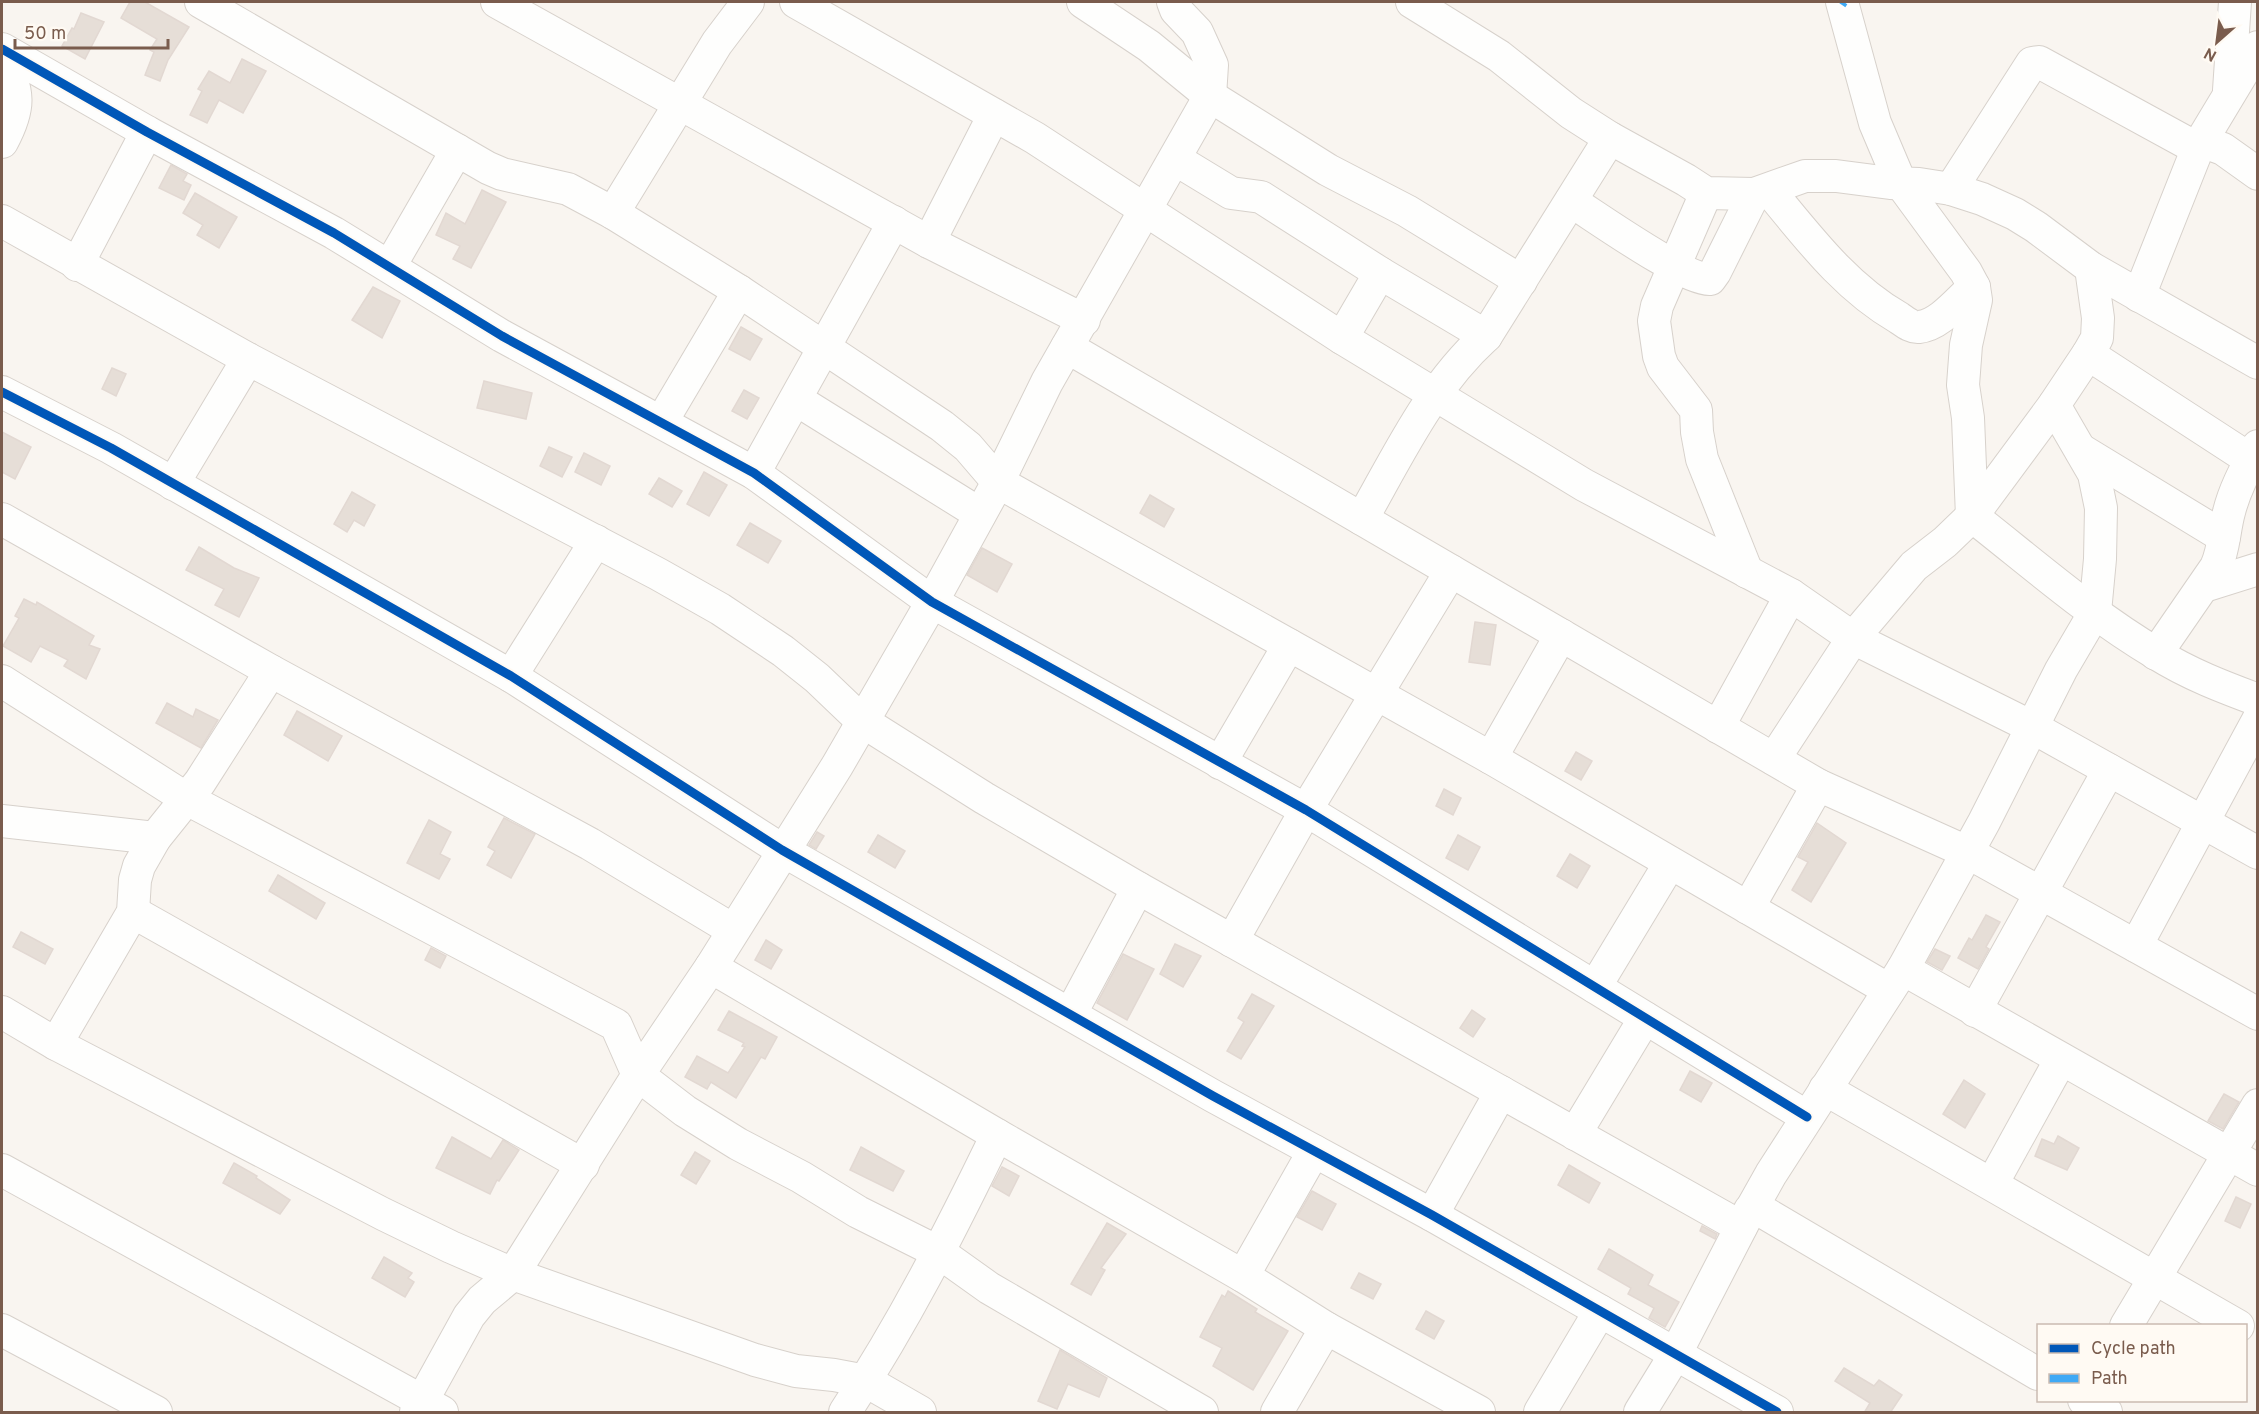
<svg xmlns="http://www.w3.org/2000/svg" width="2259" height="1414" font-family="Overpass,sans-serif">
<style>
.building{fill:#e6ded7;stroke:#e2d8d2;stroke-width:1.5}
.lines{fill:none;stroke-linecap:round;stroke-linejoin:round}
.minor-casing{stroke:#d7d1cb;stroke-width:34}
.minor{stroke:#fefefd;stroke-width:32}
.quiet{stroke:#3fa9f5;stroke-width:8;stroke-dasharray:15 8;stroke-linecap:butt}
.cycleway-casing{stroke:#fffaf3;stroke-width:13}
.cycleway{stroke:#0057b8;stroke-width:9}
</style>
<rect width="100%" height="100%" fill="#f9f5f0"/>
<g class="building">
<path d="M130,2h15l44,25 -21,33 -8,21 -15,-6 9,-23 -4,-2 7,-11 -36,-21z"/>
<path d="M81,13l23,9 -19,37 -23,-13 10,-18 2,1z"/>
<path d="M242,59l24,12 -23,42 -24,-13 -12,23 -17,-8 12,-24 -4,-2 11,-18 21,12z"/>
<path d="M171,165l16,9 -4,7 8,4 -7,15 -25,-12z"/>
<path d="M482,190l24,12 -35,66 -18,-9 7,-13 -24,-11 10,-22 19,11z"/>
<path d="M195,193l42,24 -18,31 -22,-13 6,-10 -20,-12z"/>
<path d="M373,287l27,14 -18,37 -30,-18z"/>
<path d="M741,327l21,12 -12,21 -21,-11z"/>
<path d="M112,368l14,6 -10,22 -14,-7z"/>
<path d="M484,381l48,12 -6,26 -49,-11z"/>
<path d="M744,390l15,8 -12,21 -15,-8z"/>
<path d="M2,432l29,15 -16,32 -13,-7z"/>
<path d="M549,447l23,10 -10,20 -22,-11z"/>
<path d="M584,453l26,13 -9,19 -26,-13z"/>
<path d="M704,472l23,13 -18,31 -22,-12z"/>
<path d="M659,478l23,13 -10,16 -23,-13z"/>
<path d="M352,492l23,13 -11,21 -10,-6 -7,12 -13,-8z"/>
<path d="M1150,495l24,14 -10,18 -24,-14z"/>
<path d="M750,523l31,18 -13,22 -31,-18z"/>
<path d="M199,547l35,21 25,10 -20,39 -24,-12 9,-16 -38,-19z"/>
<path d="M982,548l30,16 -15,28 -30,-17z"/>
<path d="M24,599l12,6 1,-3 57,34 -5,9 11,4 -14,30 -22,-13 4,-6 -28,-14 -9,16 -28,-16 16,-28 -4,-2z"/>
<path d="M1475,622l21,3 -6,40 -21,-3z"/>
<path d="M167,703l26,14 3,-8 22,11 -17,28 -45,-25z"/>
<path d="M297,711l45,25 -14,25 -44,-26z"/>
<path d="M1576,752l16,9 -11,19 -16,-9z"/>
<path d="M1444,789l17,9 -8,17 -17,-9z"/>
<path d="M504,818l31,16 -24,44 -24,-13 8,-14 -7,-4z"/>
<path d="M429,820l22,12 -11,22 10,5 -11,20 -32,-16z"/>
<path d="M1817,823l29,20 -35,59 -19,-12 16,-28 -10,-5z"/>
<path d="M817,832l7,4 -8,13 -7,-4z"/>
<path d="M878,835l27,16 -10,17 -27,-16z"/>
<path d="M1458,835l22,12 -12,23 -22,-12z"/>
<path d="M1570,854l20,12 -13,22 -20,-12z"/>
<path d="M278,875l47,28 -9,16 -47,-28z"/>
<path d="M1986,915l14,7 -14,25 3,2 -11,20 -20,-11 11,-20 3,2z"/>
<path d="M21,932l32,17 -8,15 -32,-17z"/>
<path d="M766,940l16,10 -11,19 -16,-9z"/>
<path d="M1175,944l26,12 -18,31 -23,-13z"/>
<path d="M431,948l15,8 -6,12 -15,-8z"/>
<path d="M1935,949l15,7 -8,14 -15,-8z"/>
<path d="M1123,954l31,15 -27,51 -30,-17z"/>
<path d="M1252,994l22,12 -33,53 -14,-8 17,-29 -6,-4z"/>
<path d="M1472,1010l13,9 -12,18 -13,-9z"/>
<path d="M729,1011l48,26 -12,22 -4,-2 -25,41 -25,-16 -4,7 -22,-12 12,-21 31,17 17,-26 -3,-1 2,-3 -26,-13z"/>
<path d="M1690,1071l22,12 -11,19 -21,-12z"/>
<path d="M1964,1080l21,14 -20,34 -22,-14z"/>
<path d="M2224,1094l15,8 -16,27 -15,-8z"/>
<path d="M2058,1136l21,12 -12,22 -32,-14 7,-17 12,5z"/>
<path d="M452,1137l39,22 12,-19 16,10 -20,31 -2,-1 -7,14 -54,-26z"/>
<path d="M861,1147l43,24 -11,20 -43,-21z"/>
<path d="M695,1152l15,9 -14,23 -15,-9z"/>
<path d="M234,1163l23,13 -1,2 34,22 -10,14 -57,-31z"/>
<path d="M1569,1165l31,18 -11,20 -31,-18z"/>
<path d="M1002,1167l17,9 -10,20 -17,-10z"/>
<path d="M1312,1191l24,13 -14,26 -25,-13z"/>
<path d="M2236,1197l15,7 -11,24 -15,-7z"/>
<path d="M1107,1223l19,11 -25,34 4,2 -14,25 -20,-11z"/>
<path d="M1702,1226l15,8 -2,5 -15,-8z"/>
<path d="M1609,1249l44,26 -5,10 31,17 -14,25 -16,-9 5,-10 -26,-14 3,-6 -33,-19z"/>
<path d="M384,1257l28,16 -4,5 6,4 -9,15 -33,-19z"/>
<path d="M1359,1273l22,11 -8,15 -22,-11z"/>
<path d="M1228,1291l29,18 -2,3 33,19 -35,59 -40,-24 9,-18 -22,-11 22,-42 3,2z"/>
<path d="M1426,1311l18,10 -10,18 -18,-10z"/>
<path d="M1060,1350l47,28 -8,19 -31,-13 -11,25 -19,-8z"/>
<path d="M1844,1368l30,18 5,-6 23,15 -12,18h-26l6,-10 -35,-22z"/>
</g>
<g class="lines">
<g class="minor-casing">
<g id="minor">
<path d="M201,2l287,166 14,6 66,15 45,24 126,78 203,135 26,21 30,35 493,276 398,232"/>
<path d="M497,2l432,240 155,78"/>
<path d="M796,2l239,136 307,200 242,147 207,110 62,43 179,89 226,126"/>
<path d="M1083,2l66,44 61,50 118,74 79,41 114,70"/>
<path d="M1412,2l87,54 72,57 39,25 76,42 20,13 48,1 51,-18h31l54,7 29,1 32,5 31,10 33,15 21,13 55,41 167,95"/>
<path d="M1842,2l33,121 25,59 66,90 8,15 2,13 -10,45 -3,40 5,33 4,98c60,47 119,99 185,138 32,20 66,33 101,46"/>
<path d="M2,49l145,83 187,101 168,103 252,137 178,129 374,208 501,307"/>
<path d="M2,57c17,35 19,50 0,85"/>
<path d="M2229,90l6,-88"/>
<path d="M1175,159l56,34 30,4 119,76 106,63"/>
<path d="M1951,189l81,-126 7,-1 150,82 23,1 11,4 35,25"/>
<path d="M1769,190c39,47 76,97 130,128 6,4 13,10 20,9 21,-2 40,-27 55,-40"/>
<path d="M1706,193l-49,113 -3,15 5,35 4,11 33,43 1,22 5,27 45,113"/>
<path d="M1571,201c24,15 115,80 139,78l5,-7 39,-78"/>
<path d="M613,213l104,-170 31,-41"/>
<path d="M2,221l246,138 410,215 62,35 63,42 34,27 45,43 122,77 154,90 603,339"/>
<path d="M929,242l65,-127"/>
<path d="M77,265l70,-133"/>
<path d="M390,266l67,-116"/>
<path d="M2139,296l60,-151 59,-98"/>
<path d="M1342,338l38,-65"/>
<path d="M1067,347l751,438 149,67 291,162"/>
<path d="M2088,354l163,106"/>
<path d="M2,392l109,56 400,228 271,174 431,246 219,119 345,197"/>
<path d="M797,400l183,114"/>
<path d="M662,421l77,-130"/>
<path d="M2081,450l143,87"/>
<path d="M754,473l140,-251"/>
<path d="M173,484l75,-125"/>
<path d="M2,519l269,152 319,173 143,86"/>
<path d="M1362,519c37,-65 68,-132 124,-183l124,-198"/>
<path d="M2204,586l54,-17"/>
<path d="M2156,654l60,-87c8,-17 8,-37 13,-55 6,-24 18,-45 29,-66"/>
<path d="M511,676l85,-135"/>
<path d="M2,681l185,118 429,226 22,50 47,36 53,33 63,33 57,35 82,41 49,35 213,124"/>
<path d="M1718,727l73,-132"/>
<path d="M1491,758l70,-123"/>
<path d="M1774,759l79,-121 61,-72 31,-24 27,-26 82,-111 34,-51 9,-16 1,-20 -7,-50"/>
<path d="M1220,763l69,-118"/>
<path d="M2,821l153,17"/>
<path d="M1748,908l70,-123"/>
<path d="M133,912l450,253"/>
<path d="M1232,941l74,-131 145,-239"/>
<path d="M2136,946l122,-226"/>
<path d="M711,967l286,168 246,141 83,52 153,84"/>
<path d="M1903,969l355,201"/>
<path d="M1595,987l75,-124"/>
<path d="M1975,1011l134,-241"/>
<path d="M2,1012l54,32 327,170 68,33 62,27 242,86 41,11 38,4 32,6 54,31"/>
<path d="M1071,1013l67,-125"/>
<path d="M56,1044l77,-132 2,-32 4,-14 16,-28 45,-56 71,-111"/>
<path d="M1825,1089l413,237"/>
<path d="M1575,1134l70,-116"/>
<path d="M2,1170l440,242"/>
<path d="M1992,1184l69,-125"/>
<path d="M1432,1215l69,-123"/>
<path d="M1243,1276l71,-125"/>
<path d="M2126,1326l132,-221"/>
<path d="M2,1330l154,82"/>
<path d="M2038,1374l-285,-168 18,-32 132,-205 81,-147 77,-152 34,-58 5,-53 1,-51 -7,-34 -40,-69"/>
<path d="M2084,1400l22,12"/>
<path d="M416,1412l53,-96 13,-16 31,-26 125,-199 73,-108 126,-201 95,-164 66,-120 49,-100 163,-286 2,-31 -15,-33 -21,-22 -3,-8"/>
<path d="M845,1412c58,-88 106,-182 152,-277"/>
<path d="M1277,1412l49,-84"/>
<path d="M1540,1412l60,-101"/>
<path d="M1640,1412l35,-57 75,-145"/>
</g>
</g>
<use href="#minor" class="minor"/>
<path class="quiet" d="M1842,5l2,-3"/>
<g class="cycleway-casing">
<g id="cycleway">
<path d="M2,49l145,83 187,101 168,103 252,137 178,129 374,208 501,307"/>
<path d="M2,392l109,56 400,228 271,174 431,246 219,119 345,197"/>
</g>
</g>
<use href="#cycleway" class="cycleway"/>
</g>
<rect width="2259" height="1414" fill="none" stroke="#7a5c4d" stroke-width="6"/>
<rect x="2037" y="1324" width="210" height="78" fill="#fffaf3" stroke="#cabbb1" stroke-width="1.5"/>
<rect x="2049" y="1344" width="30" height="9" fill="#0057b8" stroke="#cabbb1" stroke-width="1.5"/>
<text x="2091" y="1354" font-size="18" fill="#7a5c4d">Cycle path</text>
<rect x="2049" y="1374" width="30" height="9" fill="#3fa9f5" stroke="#cabbb1" stroke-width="1.5"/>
<text x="2091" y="1384" font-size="18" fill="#7a5c4d">Path</text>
<g transform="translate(2217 42) rotate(208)" stroke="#fffaf3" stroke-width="4.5" paint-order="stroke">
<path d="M0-4.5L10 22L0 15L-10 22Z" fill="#7a5c4d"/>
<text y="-9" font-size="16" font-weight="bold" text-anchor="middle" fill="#7a5c4d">N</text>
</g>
<path d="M15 39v9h153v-9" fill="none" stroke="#7a5c4d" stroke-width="3"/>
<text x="24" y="39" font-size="18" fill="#7a5c4d" stroke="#fffaf3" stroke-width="4.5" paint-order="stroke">50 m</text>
</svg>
